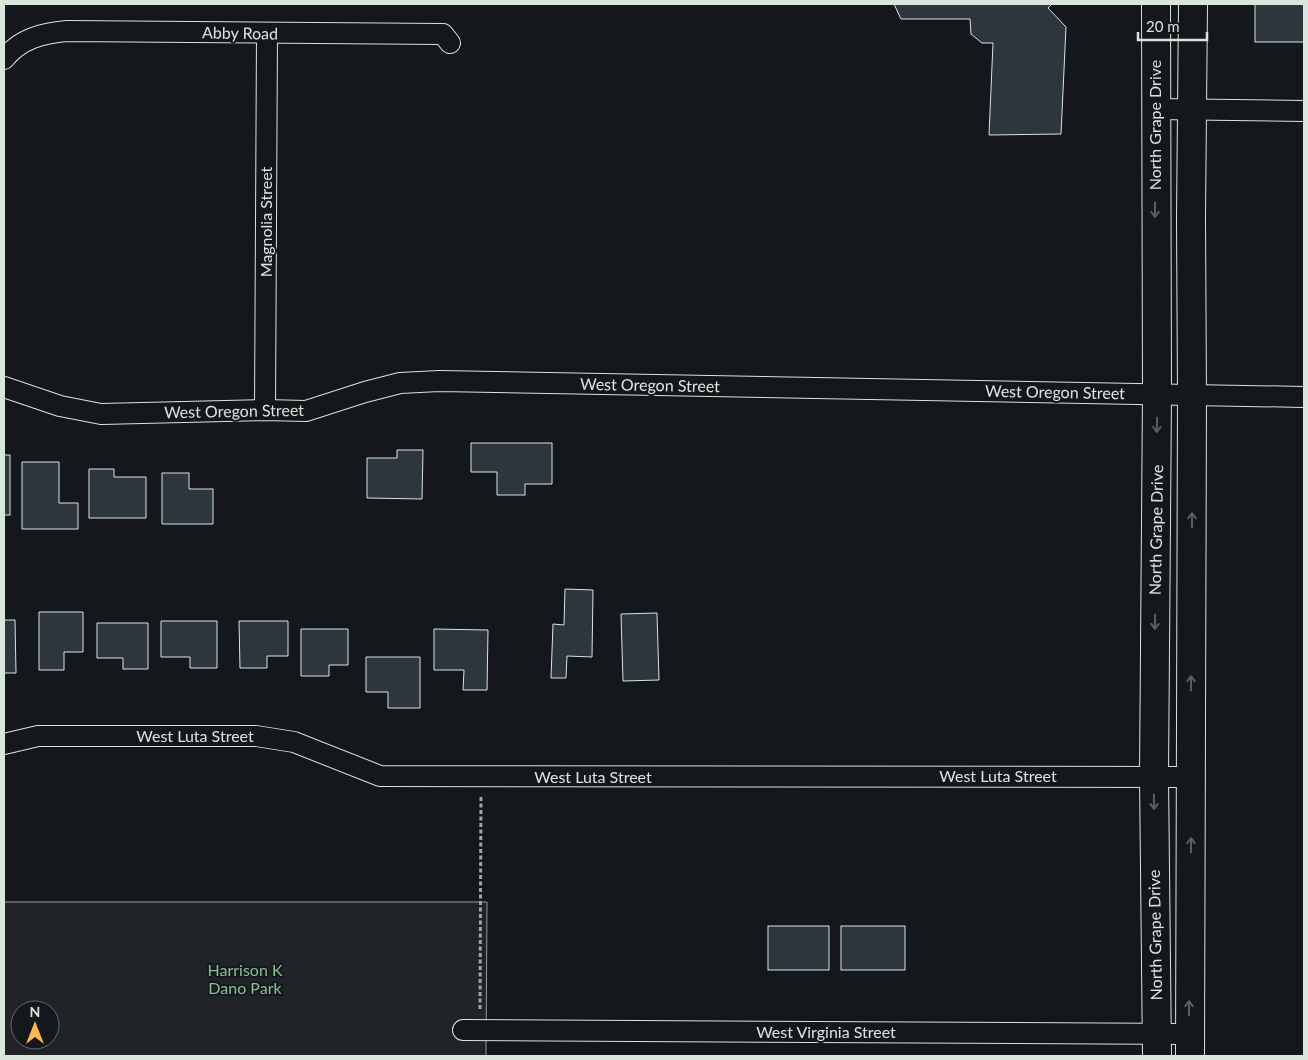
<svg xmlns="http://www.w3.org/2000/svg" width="1308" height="1060" font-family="Lato,sans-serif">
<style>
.green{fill:#202428;stroke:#939e99;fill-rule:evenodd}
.building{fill:#2c363c;stroke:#d8e6dc}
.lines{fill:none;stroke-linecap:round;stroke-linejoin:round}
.minor-casing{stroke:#d8e6dc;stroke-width:22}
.secondary-casing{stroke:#d8e6dc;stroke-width:30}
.path{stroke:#9da8a2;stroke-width:3;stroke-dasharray:4 2.5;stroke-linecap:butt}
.minor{stroke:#14181c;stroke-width:20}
.secondary{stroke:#14181c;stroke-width:28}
.oneway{stroke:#59605f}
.labels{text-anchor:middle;stroke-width:4;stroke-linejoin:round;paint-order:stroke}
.street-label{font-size:16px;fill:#d8e6dc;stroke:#14181c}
.park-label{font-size:16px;fill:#8ac095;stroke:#14181c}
</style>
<rect width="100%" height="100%" fill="#14181c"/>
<path class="green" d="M4,902h483l-1,154h-482zM20,1010h30v30h-30z"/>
<g class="building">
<path d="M894,4h158l-4,4 18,19 -5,107 -72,1 4,-92h-11l-11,-9 -1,-15h-69z"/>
<rect x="1255" y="4" width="49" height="38"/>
<path d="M471,443h81v41h-27v11h-28v-23h-26z"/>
<path d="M397,450h26l-1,49 -55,-1v-40h30z"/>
<rect x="4" y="455" width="6" height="60"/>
<path d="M22,462h37v41h19v26h-56z"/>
<path d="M89,469h25v8h32v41h-57z"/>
<path d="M162,473h27v16h24v35h-51z"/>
<path d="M565,589l28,1 -1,67 -25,-1 -1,22h-15l2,-54 11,1z"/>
<path d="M39,612h44v40h-19v18h-25z"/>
<path d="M657,613l2,67 -36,1 -2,-67z"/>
<path d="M4,620h11l1,53h-12z"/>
<path d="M161,621h56v47h-27v-11h-29z"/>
<path d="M239,621h49v35h-21v12h-27z"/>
<path d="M97,623h51v46h-25v-11h-26z"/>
<path d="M301,629h47v36h-19v11h-28z"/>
<path d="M434,629l54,1 -1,60h-24l1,-20h-30z"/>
<path d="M366,657h54v51h-32v-16h-22z"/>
<rect x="768" y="926" width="61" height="44"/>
<rect x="841" y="926" width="64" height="44"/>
</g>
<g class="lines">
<g class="minor-casing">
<g id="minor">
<path d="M4,59c16,-20 38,-26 63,-28l376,3 7,9"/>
<path d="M1155,109l149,2"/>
<path d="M4,387l56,19 41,8 164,-4 41,1 59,-19 35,-9 39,-2 865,16"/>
<path d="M265,410l2,-377"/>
<path d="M4,744l34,-8h218l38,6 86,34 811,1"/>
<path d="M463,1030l726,4"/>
</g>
</g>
<g class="secondary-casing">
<g id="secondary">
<path d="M1156,4l1,390 -3,382 3,280"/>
<path d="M1190,1056l2,-660 -1,-179 2,-213"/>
</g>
</g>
<path class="path" d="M480,1009l1,-212"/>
<use href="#minor" class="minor"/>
<use href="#secondary" class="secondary"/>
</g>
<defs><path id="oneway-shaft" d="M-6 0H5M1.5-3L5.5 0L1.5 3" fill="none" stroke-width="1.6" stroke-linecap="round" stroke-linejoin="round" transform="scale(1.25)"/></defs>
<g class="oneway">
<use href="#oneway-shaft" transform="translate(1155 210) rotate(90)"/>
<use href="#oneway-shaft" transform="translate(1157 425) rotate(91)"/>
<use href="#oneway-shaft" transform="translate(1192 520) rotate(-90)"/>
<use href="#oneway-shaft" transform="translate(1155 622) rotate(91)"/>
<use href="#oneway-shaft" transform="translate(1191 683) rotate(-90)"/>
<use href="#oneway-shaft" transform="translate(1154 802) rotate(89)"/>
<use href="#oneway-shaft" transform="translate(1191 845) rotate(-90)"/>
<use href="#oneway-shaft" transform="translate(1189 1008) rotate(-90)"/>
</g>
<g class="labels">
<g class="street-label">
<text transform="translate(240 33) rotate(1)" y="6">Abby Road</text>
<text transform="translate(1155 125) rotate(-90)" y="6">North Grape Drive</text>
<text transform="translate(266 222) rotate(-90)" y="6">Magnolia Street</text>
<text transform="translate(650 385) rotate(1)" y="6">West Oregon Street</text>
<text transform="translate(1055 392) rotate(1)" y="6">West Oregon Street</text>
<text transform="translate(234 411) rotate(-1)" y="6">West Oregon Street</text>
<text transform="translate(1156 530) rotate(-89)" y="6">North Grape Drive</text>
<text x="195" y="742">West Luta Street</text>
<text x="998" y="782">West Luta Street</text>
<text x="593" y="783">West Luta Street</text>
<text transform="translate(1155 935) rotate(-91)" y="6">North Grape Drive</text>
<text x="826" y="1038">West Virginia Street</text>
</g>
<g class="park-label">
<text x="245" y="976">Harrison K<tspan x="245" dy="18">Dano Park</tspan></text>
</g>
</g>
<rect width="1308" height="1060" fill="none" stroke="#d8e6dc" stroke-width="10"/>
<g transform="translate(35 1025)"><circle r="24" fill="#14181c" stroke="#626a69"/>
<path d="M0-4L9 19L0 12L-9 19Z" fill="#ffb74d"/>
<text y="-8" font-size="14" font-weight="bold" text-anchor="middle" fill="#d8e6dc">N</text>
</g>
<path d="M1138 32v8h69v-8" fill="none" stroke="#d8e6dc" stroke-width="2.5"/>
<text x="1146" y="32" font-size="15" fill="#d8e6dc" stroke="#14181c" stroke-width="4" paint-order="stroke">20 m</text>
</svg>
